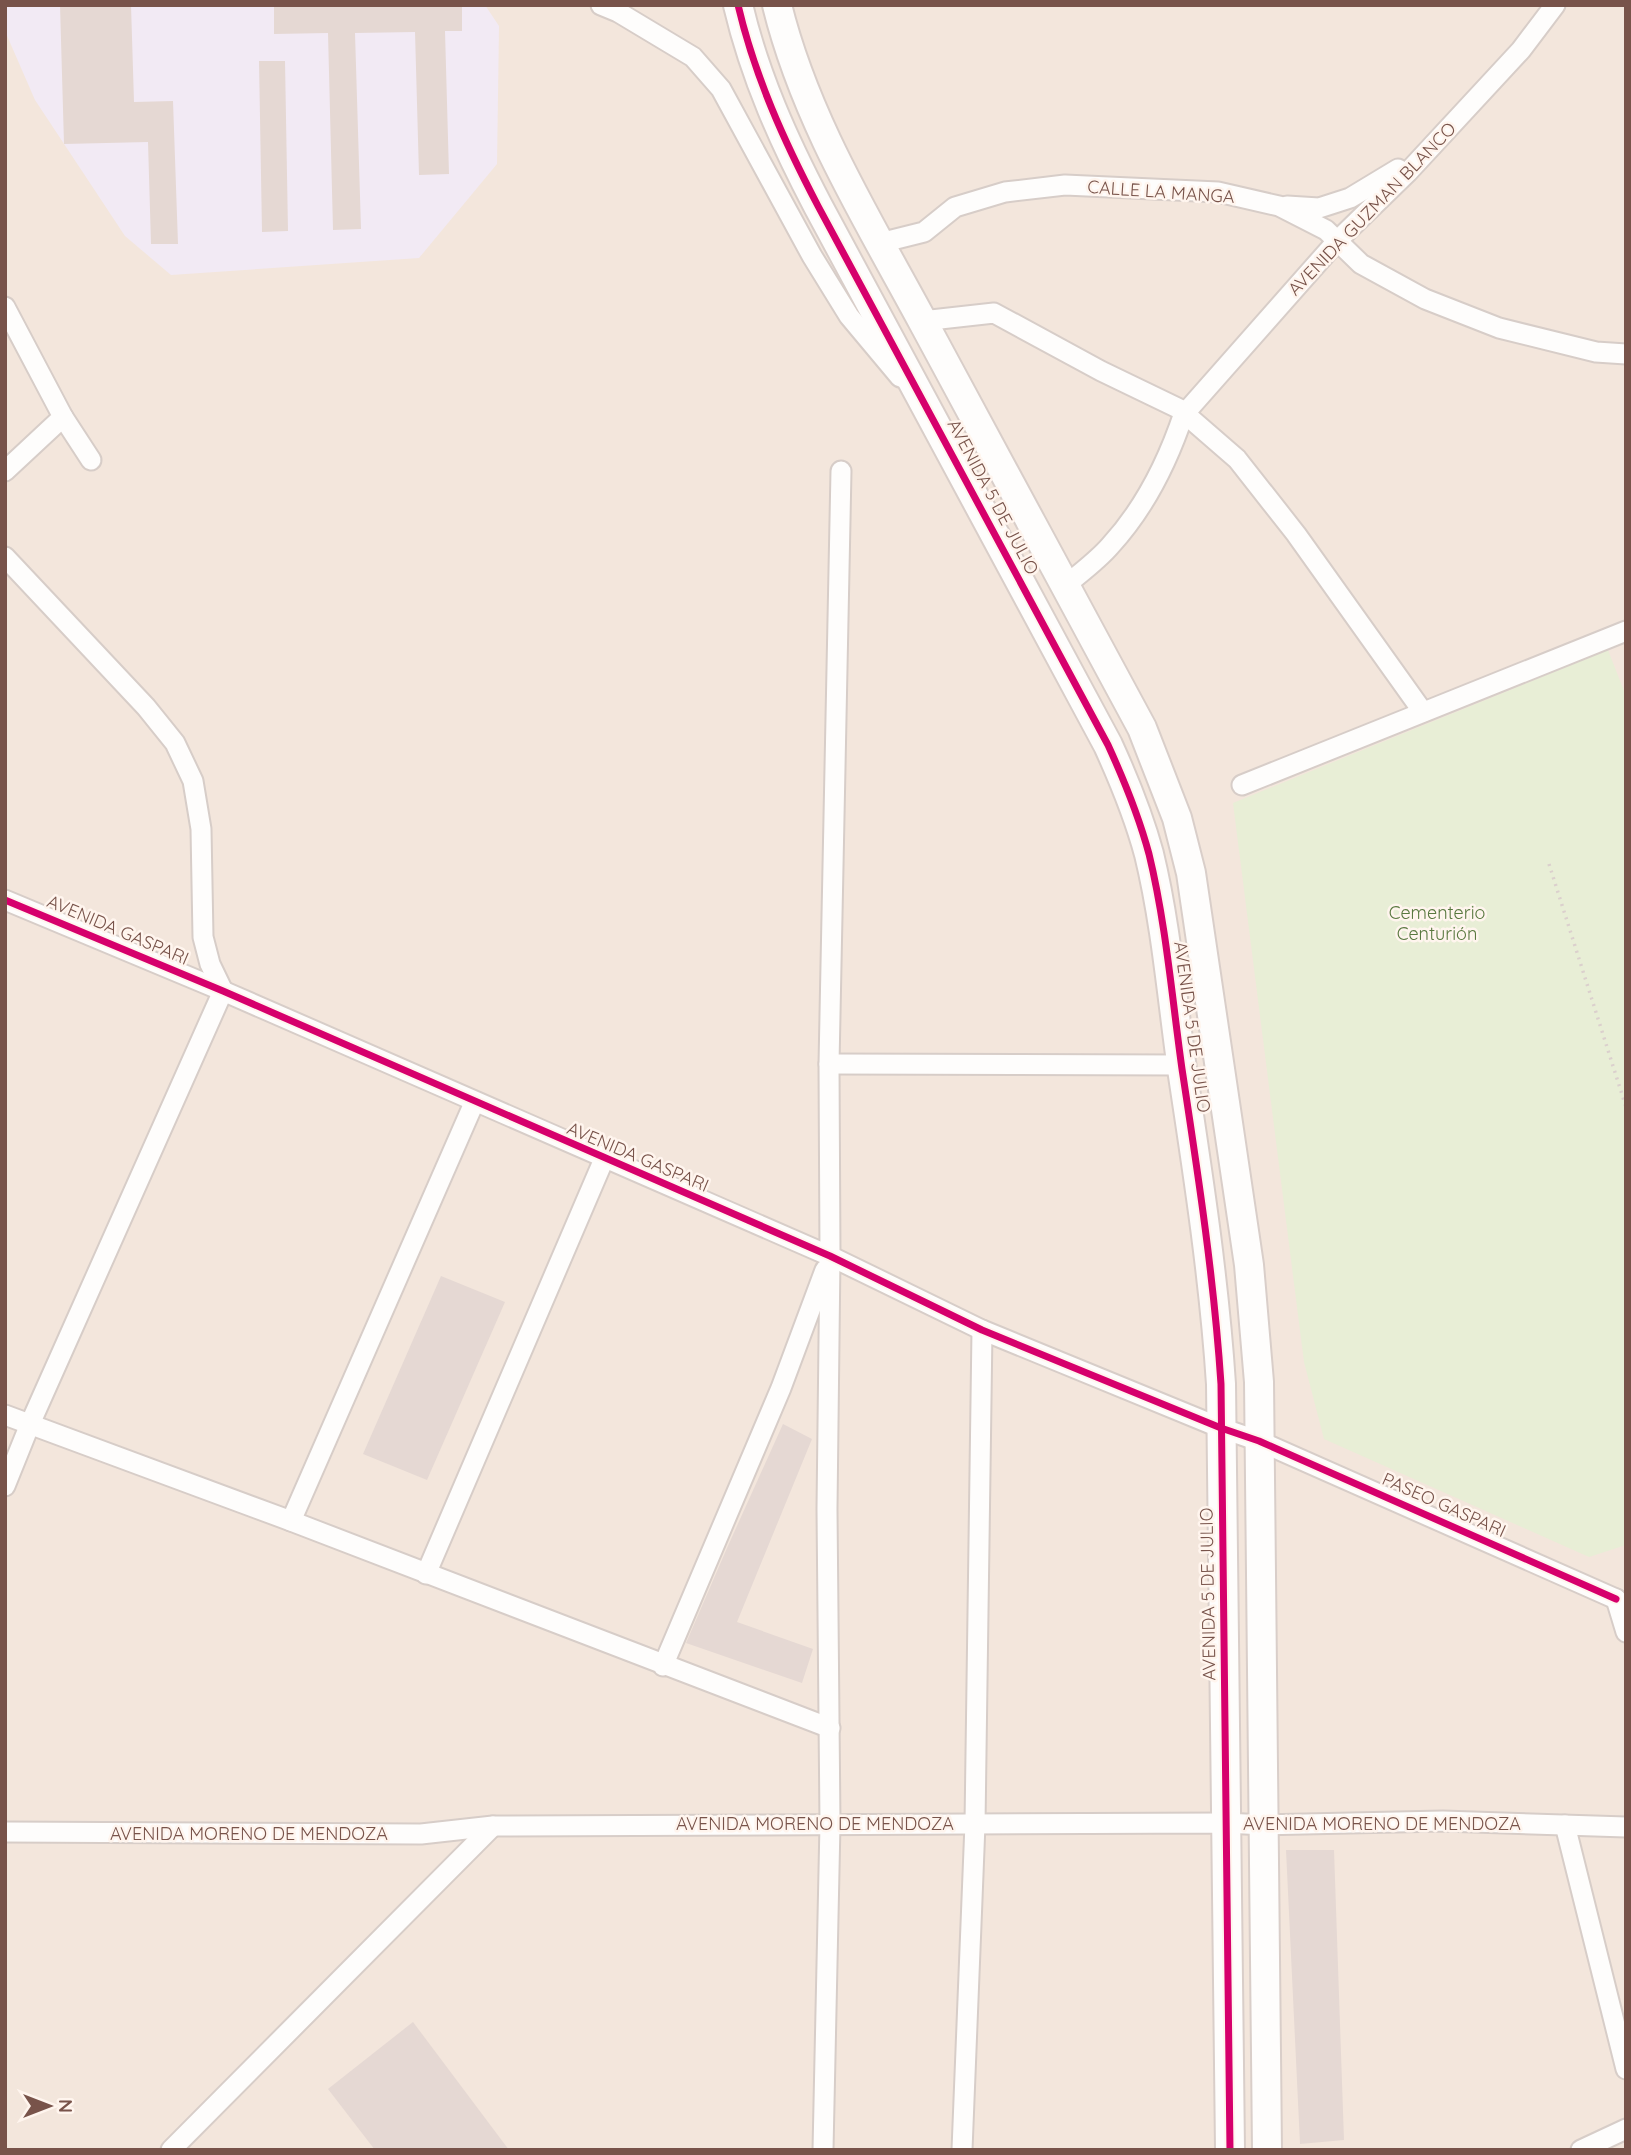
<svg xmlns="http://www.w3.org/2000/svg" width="1631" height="2155" font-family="Quicksand,sans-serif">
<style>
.residential{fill:#f3e6dc}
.education{fill:#f2eaf4}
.green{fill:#e8eed6}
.building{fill:#e5d8d3}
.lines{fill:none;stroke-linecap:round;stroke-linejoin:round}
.street-casing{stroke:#d7cdc8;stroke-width:23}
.secondary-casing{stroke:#d9cec9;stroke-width:32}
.path{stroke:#dbd0cd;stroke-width:3.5;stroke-dasharray:2 5;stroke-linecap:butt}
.street{stroke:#fefdfc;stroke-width:19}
.secondary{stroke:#fefdfc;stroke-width:28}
.cycleway-casing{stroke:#fff5ee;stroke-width:11}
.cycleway{stroke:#d6006c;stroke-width:7}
.labels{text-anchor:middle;stroke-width:5;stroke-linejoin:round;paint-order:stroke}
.street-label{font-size:18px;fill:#78534a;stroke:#fff5ee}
.park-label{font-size:18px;fill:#59783f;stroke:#fff5ee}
</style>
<rect width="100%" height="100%" fill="#f8f2ec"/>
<rect class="residential" x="5" y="5" width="1621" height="2145"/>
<path class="education" d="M5,5h480l14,21 -2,138 -78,94 -248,17 -46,-39 -90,-136 -30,-69z"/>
<path class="green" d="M1608,650l18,46v849l-37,12 -265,-118 -20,-77 -71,-559z"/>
<g class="building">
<path d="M60,5h71l3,97 39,-1 5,143h-27l-3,-102 -84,2z"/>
<path d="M274,5h188v26h-17l4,143 -30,1 -4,-143 -60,1 6,196 -28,1 -5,-197 -54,1z"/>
<path d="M259,61h26l3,170 -26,1z"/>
<path d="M441,1276l64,26 -78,178 -64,-26z"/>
<path d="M783,1424l29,15 -75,183 76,27 -11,34 -116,-40 41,-95z"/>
<path d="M1286,1850h48l10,290 -44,4z"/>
<path d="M413,2022l96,128h-134l-47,-61z"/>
</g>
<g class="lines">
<g class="street-casing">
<g id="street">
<path d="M601,5l17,7 75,45 28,32 91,167 37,60 51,61"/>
<path d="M1287,206l32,2 31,-10 48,-29"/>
<path d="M880,243l44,-11 31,-25 50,-15 60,-7 153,7 61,14 47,24 35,34 64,35 74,29 97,24 30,2"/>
<path d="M5,307l58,110 -58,54"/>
<path d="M922,321l72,-8 107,58 85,41 -2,1 53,46 59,75 127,178"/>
<path d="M1186,412l151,-171 71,-69 113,-122 34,-45"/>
<path d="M63,417l28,43"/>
<path d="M5,557l141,150 29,36 18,38 8,48 2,108 7,27 13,27 -193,433 -25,62"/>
<path d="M1065,586c15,-13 32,-25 45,-40 35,-38 58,-85 74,-133"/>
<path d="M1242,785l384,-154"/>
<path d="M5,900l218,91 607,265 152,74 239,98 38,13 357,158"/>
<path d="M829,1064l353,1"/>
<path d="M5,1415l286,106 539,207"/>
<path d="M291,1521l183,-418"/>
<path d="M426,1574l178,-415"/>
<path d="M1616,1599l10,33"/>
<path d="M663,1666l118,-278 44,-118"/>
<path d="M1565,1825l61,244"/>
<path d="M5,1832l416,2 72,-8 733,-3 38,2 179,-4 183,6"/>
<path d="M171,2150l322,-324"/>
<path d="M823,2150l7,-326 -3,-315 3,-253 -1,-192 12,-593"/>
<path d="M962,2150l13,-326 7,-494"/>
<path d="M1581,2150l45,-21"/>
</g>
</g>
<g class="secondary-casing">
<g id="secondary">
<path d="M738,5c17,72 46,136 80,201l290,539c16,35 31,72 41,109 17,70 23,144 33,215 16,105 32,209 39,315l9,766"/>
<path d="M777,5c28,114 91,215 146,317 73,135 146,271 219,406l35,90 14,55 58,392 10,117 8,768"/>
</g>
</g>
<path class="path" d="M1549,864l77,243"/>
<use href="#street" class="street"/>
<use href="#secondary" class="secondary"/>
<g class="cycleway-casing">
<g id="cycleway">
<path d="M738,5c17,72 46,136 80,201l290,539c16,35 31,72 41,109 17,70 23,144 33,215 16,105 32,209 39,315l9,766"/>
<path d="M5,900l218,91 607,265 152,74 239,98 38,13 357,158"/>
</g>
</g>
<use href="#cycleway" class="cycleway"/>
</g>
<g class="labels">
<g class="street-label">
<text transform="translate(1161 192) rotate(4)" y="6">CALLE LA MANGA</text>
<text transform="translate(1372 209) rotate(-46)" y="6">AVENIDA GUZMAN BLANCO</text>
<text transform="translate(993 497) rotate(62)" y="6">AVENIDA 5 DE JULIO</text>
<text transform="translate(118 930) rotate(23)" y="6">AVENIDA GASPARI</text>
<text transform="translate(1192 1027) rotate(82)" y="6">AVENIDA 5 DE JULIO</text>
<text transform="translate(638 1157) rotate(23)" y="6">AVENIDA GASPARI</text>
<text transform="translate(1444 1505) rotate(24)" y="6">PASEO GASPARI</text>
<text transform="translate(1208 1594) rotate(-91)" y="6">AVENIDA 5 DE JULIO</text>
<text x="815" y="1830">AVENIDA MORENO DE MENDOZA</text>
<text x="1382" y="1830">AVENIDA MORENO DE MENDOZA</text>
<text x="249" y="1840">AVENIDA MORENO DE MENDOZA</text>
</g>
<g class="park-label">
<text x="1437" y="919">Cementerio<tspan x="1437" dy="21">Centurión</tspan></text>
</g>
</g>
<rect width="1631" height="2155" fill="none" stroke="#78534a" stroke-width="14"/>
<g transform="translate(49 2106) rotate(90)" stroke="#fff5ee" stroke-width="5" paint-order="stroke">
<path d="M0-5L12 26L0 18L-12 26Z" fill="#78534a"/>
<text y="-10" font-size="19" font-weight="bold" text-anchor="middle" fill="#78534a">N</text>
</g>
</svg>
